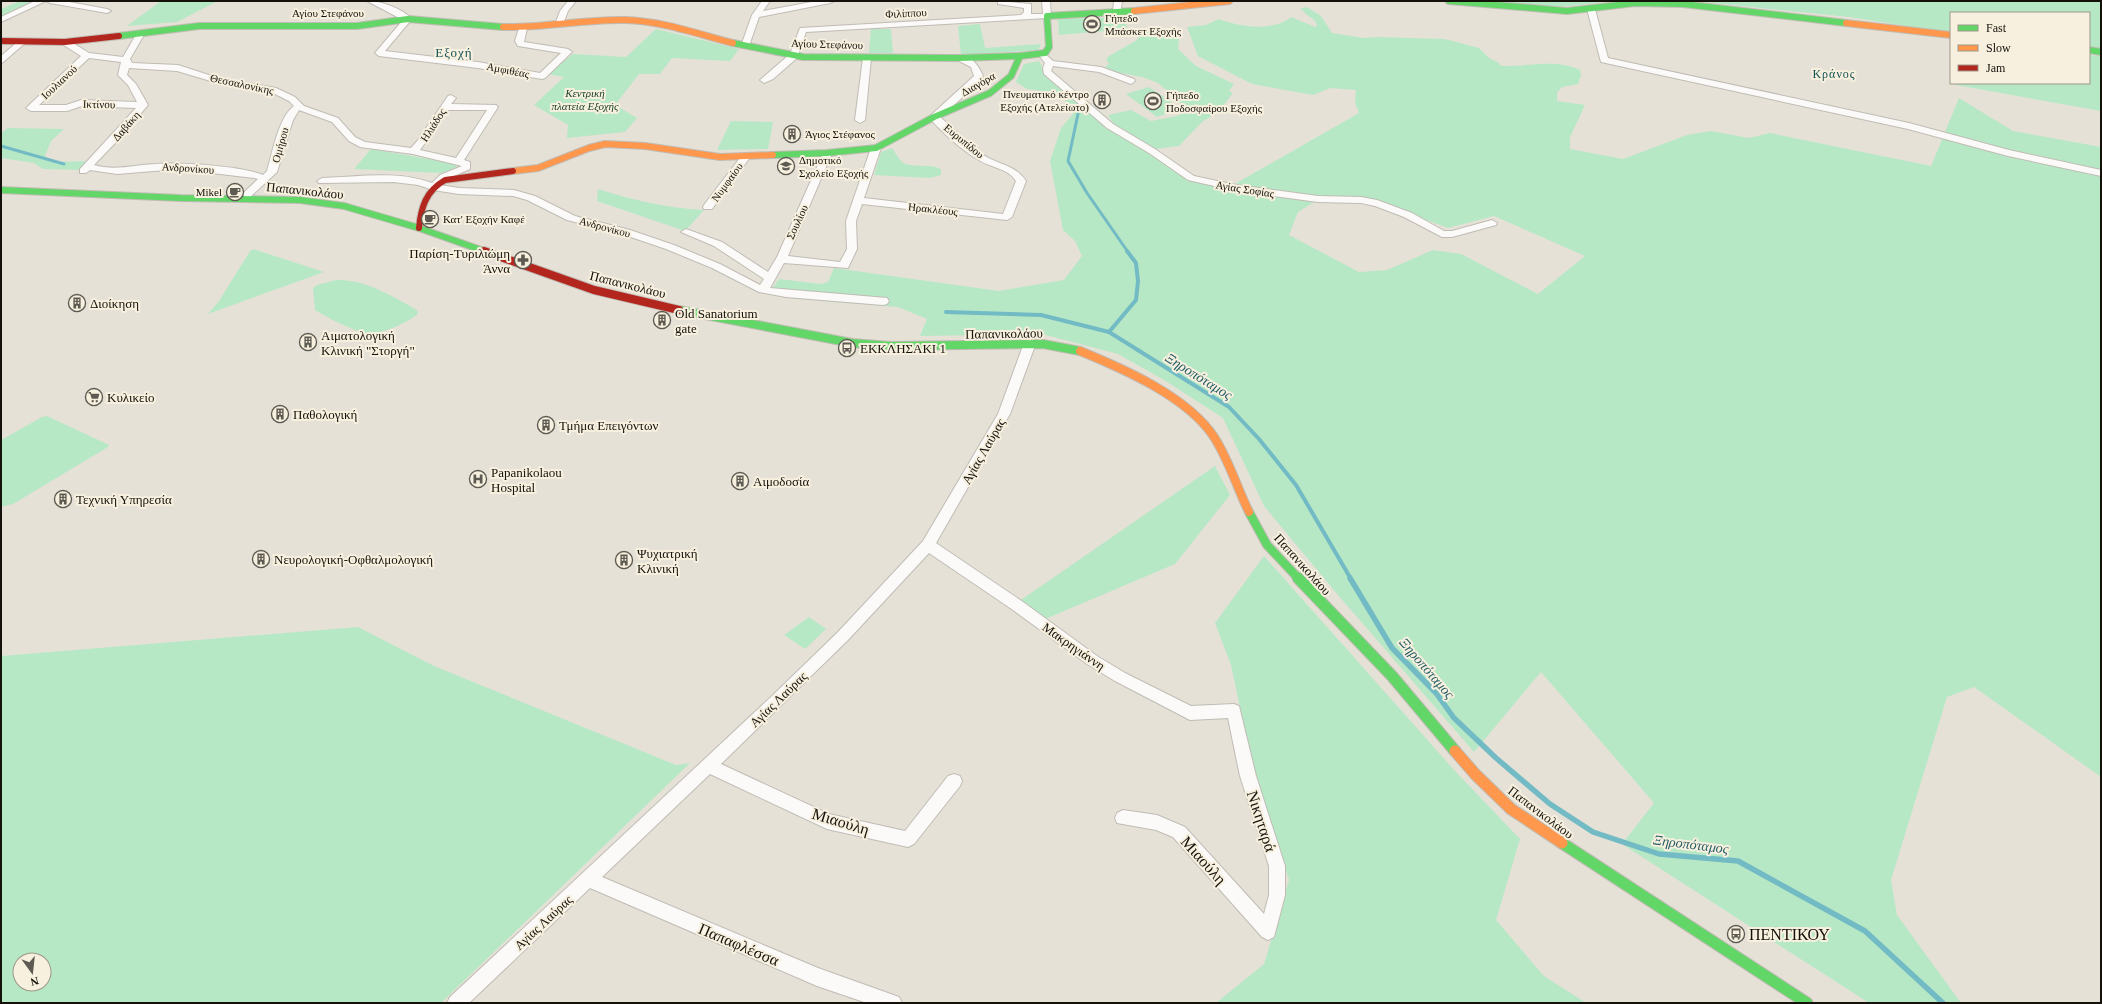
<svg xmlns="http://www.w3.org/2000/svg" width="2102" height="1004" font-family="'Times New Roman',serif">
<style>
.green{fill:#b7e8c6;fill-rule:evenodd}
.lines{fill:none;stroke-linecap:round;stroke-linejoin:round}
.stream-far2{stroke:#72bac4;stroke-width:3}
.stream-far1{stroke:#72bac4;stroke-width:4}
.stream{stroke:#72bac4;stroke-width:5.5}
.street-casing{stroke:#c0bcb5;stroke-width:2}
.fast-far2-casing{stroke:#c0bcb5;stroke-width:8}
.fast-far1-casing{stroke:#c0bcb5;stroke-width:10}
.fast-casing{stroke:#c0bcb5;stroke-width:13}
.slow-far2-casing{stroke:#c0bcb5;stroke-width:8}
.slow-far1-casing{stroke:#c0bcb5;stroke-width:10}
.slow-casing{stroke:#c0bcb5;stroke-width:13}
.jam-far1-casing{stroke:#c0bcb5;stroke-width:8}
.jam-casing{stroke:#c0bcb5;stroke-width:10}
.street{fill:#fbfaf9;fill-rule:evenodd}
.fast-far2{stroke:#63d668;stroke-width:6}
.fast-far1{stroke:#63d668;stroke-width:8}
.fast{stroke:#63d668;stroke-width:11}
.slow-far2{stroke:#ff974d;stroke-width:6}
.slow-far1{stroke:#ff974d;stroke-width:8}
.slow{stroke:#ff974d;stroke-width:11}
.jam-far1{stroke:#b3261e;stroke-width:6}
.jam{stroke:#b3261e;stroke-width:8}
.labels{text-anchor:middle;stroke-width:4;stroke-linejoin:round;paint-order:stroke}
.far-street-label{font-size:11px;fill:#14110b;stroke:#f8f0de}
.far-poi-label{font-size:11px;fill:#14110b;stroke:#f8f0de;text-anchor:start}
.far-park-label{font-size:11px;font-style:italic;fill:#19432d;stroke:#f8f0de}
.far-neighbourhood-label{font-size:12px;letter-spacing:1px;fill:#135055;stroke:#f8f0de}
.far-quarter-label{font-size:13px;letter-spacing:1px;fill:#135055;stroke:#f8f0de}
.street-label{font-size:13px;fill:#14110b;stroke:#f8f0de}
.poi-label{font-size:13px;fill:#14110b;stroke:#f8f0de;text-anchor:start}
.water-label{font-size:14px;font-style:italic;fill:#235d67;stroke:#f8f0de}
.near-street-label{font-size:16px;fill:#14110b;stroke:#f8f0de}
.near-poi-label{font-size:16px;fill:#14110b;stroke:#f8f0de;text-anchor:start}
</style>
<rect width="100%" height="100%" fill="#e5e1d7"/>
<g class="green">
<path d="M20,1h18l-37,17v-9z"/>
<path d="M161,1h57l-41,21 -50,4z"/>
<path d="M1504,1h107c-35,5 -73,10 -107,0z"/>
<path d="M1692,1h409v47l-12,-1v-34h-138v20l-102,-16z"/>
<path d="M1307,7l14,9 11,17 32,5 13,-1 68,2 34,9 10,10 10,5 2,3c25,1 55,-8 79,4l1,6 -3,8 -16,3 -5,6v8l28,4 -15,32v12l53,10 64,-24 24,-4 38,7 21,-5 161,33 28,-68 54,33 88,16v630l-127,-90 -27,10 -56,183 6,35 64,88h-92l-247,-159 32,-41 -113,-131 -67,80 -136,-157 -74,-89 -41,-88 -59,-38 -46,-26 -76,-20 -122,2 7,-17 -29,-12 -100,-8 -30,-5 11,-15 42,5 7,-2 6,-14 165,23 65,-11 18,-24 -7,-15 -12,-11 -13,-69 11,-33 12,-14 -11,-20 -35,-5 -11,-7 8,-18 15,-3 6,11 104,80 28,18 51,18 131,-75 -4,-10 1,-13 -26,-2 -17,7 -61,-11 -54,-28 -11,-29 19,-2 13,-6c20,8 55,13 72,-2l24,10 2,-1 -2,-5 -15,-12zM1321,198l51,2 76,28 46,-12 91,40 -47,38 -77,-40 -28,-4 -46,20 -28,2 -70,-37 9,-23z"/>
<path d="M1123,17l5,12 -69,6 -1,-16z"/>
<path d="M980,24l5,24 56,-4 -3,6 -77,5 -3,-29z"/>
<path d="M1154,26l15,4 10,9 -1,10 18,17 38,18 -5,7 4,2 -15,19 -16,10 -23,24 -23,3 -15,-8 -28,-18 -5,-8 23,-5 20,11 26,-5 12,-6 -31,-27 -16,-6 -33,-6 -4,-4 4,-3 -3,-5 3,-3 28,-16 5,-9z"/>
<path d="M656,29l83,20 -9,12 -58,-3 -12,16h-21l-24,31 22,13 -12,14 -58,6 1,-13 -34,-20 30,-28 -16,-3 25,-20 53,3z"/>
<path d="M871,29h20l2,24h-24z"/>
<path d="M2089,55l12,1v55l-145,-26v-2h133z"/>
<path d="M1149,87l32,22 -24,8 -31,-23z"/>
<path d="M731,121l42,1 -5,27 -51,1z"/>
<path d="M8,128l56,1 -13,12 -6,15 7,6 39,-1 -9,9 -39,-1 -9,-6 -33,-5v-25z"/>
<path d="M892,148c3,4 6,10 9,13 8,8 29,2 40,8v6l-11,3 -56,-3 7,-23z"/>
<path d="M371,149l87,15 -4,5 -14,4 -86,-4z"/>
<path d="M598,189c35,11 69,19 106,21l-19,21 -88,-30z"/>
<path d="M253,249l71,23 -116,42 11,-13 31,-50z"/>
<path d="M336,280c29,-1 56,16 81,30l1,4c-8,7 -37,21 -49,20 -12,-1 -43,-17 -54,-24l-2,-22 4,-3z"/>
<path d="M47,416l62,29 -1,2 -95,57 -12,3v-67l41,-23z"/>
<path d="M1215,466l15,29 -55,69 -132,56 -25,-18z"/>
<path d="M1264,556l192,216 64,67 -24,81 48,56 42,27h-370l48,-39 25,-84 -35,-107 -23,-108 -16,-42z"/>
<path d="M809,617l17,12 -21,20 -21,-14z"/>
<path d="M358,627l76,39 242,99 14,-2 -249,240h-440v-347zM20,960h24v24h-24z"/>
</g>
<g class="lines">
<g class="stream-far2">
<path d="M1078,114l-10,47 19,32 41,59"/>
<path d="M1,146l63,18"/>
</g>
<g class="stream-far1">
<path d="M946,312l95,3 68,17 120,75 30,32 37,46 55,94"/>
<path d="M1109,332l27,-32 2,-19 -2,-18 -9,-12"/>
</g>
<path class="stream" d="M1350,578l42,70 44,45 18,25 42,40 54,46 43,28 66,22 79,7 127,70 78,72"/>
<g class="street-casing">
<g id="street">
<path d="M35,1h29l43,8 4,2 -4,2 -57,-10 -4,-2 -45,21v-5z"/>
<path d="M367,1c15,0 34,7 45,18l-27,32 93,11 62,11 21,-20 -43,-7 -3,-5 4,-13 4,-3 4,3 -3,14 44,7 4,3 -27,26 -3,1 -64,-11 -99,-12 -4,-3 28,-33z"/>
<path d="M568,1h8l-8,10 -6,16h-6l-1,-2 5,-14z"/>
<path d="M762,1h8l-7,10 54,-10h17l-4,2 -71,14 -10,29 -7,2 -1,-2 11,-31z"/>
<path d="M998,1l33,3v10h12l-1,-13h8l1,15 -4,2 -241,14 -9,26 -24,21 -9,4 -4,-3 30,-26 10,-26 221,-13 3,-3v-4l-26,-4z"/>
<path d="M1114,1h8l-2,14 -7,-2z"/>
<path d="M1588,7l7,2 13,49 301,65 100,27 92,20v6l-93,-20 -100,-27 -307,-67 -14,-53z"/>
<path d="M141,30l4,3 -15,26 2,4 46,2 37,12 61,11 19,9 9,9 34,12 17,19 10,5 46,6 7,-8 30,-44 3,-1 5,3 -5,6 45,1 2,2 -34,53 6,2v7l-23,10 -7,6 19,3 55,2 21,6 40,20 55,14 44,15 46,19 40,21 4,-6 -50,-33 -33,-14 5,-3 36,13 46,30 9,-15 47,-106h6l2,2 -44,103 52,6 7,-13 -1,-28 25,-73 5,-3 5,3 -17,50 139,16 13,-33c-8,-13 -25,-13 -37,-21 -16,-9 -39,-29 -50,-43l45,-41 -3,-9 -14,-7v-4c13,-3 22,10 26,20l-12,14 -31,27c14,12 26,26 42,37 15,11 33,10 44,27l-14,36 -5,3 -145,-16 -6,17 1,28 -9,19 -64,-5 -14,25 117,10 2,3 -2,3 -4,1 -97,-8 -27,-5 -47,-24 -46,-19 -44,-15 -55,-14 -40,-20 -14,-4 -54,-2 -26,-4 -15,-5 -24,-3 -75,1 -2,-2 5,-3c35,-1 76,-8 110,5l8,-8 22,-9 -49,-12 -53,-7 -11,-6 -17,-19 -33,-12 -6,10 -16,52 -30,28h-8l-1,-2 20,-19 -4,-1 -76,-9 -61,5 -27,-4 -4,3h-6v-4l56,-61 -54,-2 -15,5h-36l-5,-3 55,-52 -19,-12v-4h6l21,13 34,4 14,-24zM89,58l32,4 -3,13 10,10 9,17 -56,-2 -15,5h-27zM129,68l48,3 37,11 57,10 18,9 5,5c-15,10 -22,48 -27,65l-4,4c-20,-9 -85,-13 -107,-11 -21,1 -42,7 -62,1l25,-26 29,-34 -12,-21 -9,-9zM448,110h39l-31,48 -36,-8z"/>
<path d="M21,39l4,3 -1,2 -23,20v-8z"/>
<path d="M1042,51l11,10 48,6 33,12 1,2 -4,3 -32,-12 -46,-6 -2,5 62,53 42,25 39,27 42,9 82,11 43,1 16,3 35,13 32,18h8l40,-11 5,3 -1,2 -44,12h-10l-38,-20 -29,-11 -14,-3 -43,-1 -82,-11 -48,-11 -39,-27 -42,-25 -63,-54 -1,-6 2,-5 -7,-9z"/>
<path d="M867,55l4,3 -6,62 -5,3 -5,-3 8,-62z"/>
<path d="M746,153l5,3 -39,53h-8l-1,-2 1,-2 39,-51z"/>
<path d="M1030,339l6,4 -26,71 -74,129 87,59 74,54 28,17 66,33 43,-2 5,2 17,70 29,90v29l-11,42 -6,3 -6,-3 -89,-100 -17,-7 -39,-7 -2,-5 2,-5 6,-3 34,5 28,12 79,87 5,-19v-29l-29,-90 -12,-58 -38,2 -75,-39 -28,-17 -74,-54 -84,-57 -81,87 -127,124 108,50 76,17 43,-55 6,-2 6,2 2,5 -2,5 -46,58 -6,3 -81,-18 -117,-55 -108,103 216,91 81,29 3,6h-35l-50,-17 -227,-98 -121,115h-22l3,-6 322,-301 66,-64 85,-91 75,-127 26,-71z"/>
</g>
</g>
<g class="fast-far2-casing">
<g id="fast-far2">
<path d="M1449,1l118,10 68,-8 48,1 163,19"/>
<path d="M119,36l80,-10h158l51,-7 95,8"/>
<path d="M733,43l70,14 157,1 60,-2 25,-3 4,-6 -2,-31 87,-5"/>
<path d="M2089,50l12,2"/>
<path d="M773,155l54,-2 49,-5 58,-31 56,-24 21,-17 9,-20"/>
<path d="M1,190l179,8 120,2 44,6 75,22 65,23"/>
</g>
</g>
<g class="fast-far1-casing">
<g id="fast-far1">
<path d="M679,310l173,33 39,3 152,-2 37,7"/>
<path d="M1249,512l18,33 32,34"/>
</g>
</g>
<g class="fast-casing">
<g id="fast">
<path d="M1298,578l94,98 63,75"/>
<path d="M1562,843l245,160"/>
</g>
</g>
<g class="slow-far2-casing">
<g id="slow-far2">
<path d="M1134,11l95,-10"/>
<path d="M1846,23l105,12"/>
<path d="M503,27c41,1 81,-8 122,-7 37,1 73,14 108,23"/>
<path d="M513,171l25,-3 51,-20 16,-4 40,2 75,11 53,-2"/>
</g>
</g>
<g class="slow-far1-casing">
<path id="slow-far1" d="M1080,351c44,18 108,46 134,86 15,23 23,51 35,75"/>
</g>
<g class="slow-casing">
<path id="slow" d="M1455,751l20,23 36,35 51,34"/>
</g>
<g class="jam-far1-casing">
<g id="jam-far1">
<path d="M1,41l64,1 54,-6"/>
<path d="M419,228c2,-21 7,-37 26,-48l68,-9"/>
<path d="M484,251l1,1"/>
</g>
</g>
<g class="jam-casing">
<path id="jam" d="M484,251l110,39 85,20"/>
</g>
<use href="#street" class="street"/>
<use href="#fast-far2" class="fast-far2"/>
<use href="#fast-far1" class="fast-far1"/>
<use href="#fast" class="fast"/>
<use href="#slow-far2" class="slow-far2"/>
<use href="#slow-far1" class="slow-far1"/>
<use href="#slow" class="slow"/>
<use href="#jam-far1" class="jam-far1"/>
<use href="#jam" class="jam"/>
</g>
<defs>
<g id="stadium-ring" transform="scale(0.9)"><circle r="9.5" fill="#f8f0de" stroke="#5d5a52" stroke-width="1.5"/><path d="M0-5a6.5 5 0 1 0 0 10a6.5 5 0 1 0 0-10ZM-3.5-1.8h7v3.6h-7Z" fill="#5d5a52"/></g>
<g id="building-ring" transform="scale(0.9)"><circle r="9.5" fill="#f8f0de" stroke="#5d5a52" stroke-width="1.5"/><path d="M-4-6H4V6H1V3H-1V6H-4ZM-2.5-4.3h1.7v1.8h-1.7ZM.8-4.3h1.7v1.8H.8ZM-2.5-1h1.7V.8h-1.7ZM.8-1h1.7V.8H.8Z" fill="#5d5a52"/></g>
<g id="school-ring" transform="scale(0.9)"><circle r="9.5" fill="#f8f0de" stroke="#5d5a52" stroke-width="1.5"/><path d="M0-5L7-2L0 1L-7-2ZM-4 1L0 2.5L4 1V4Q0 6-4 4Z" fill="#5d5a52"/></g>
<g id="cafe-ring" transform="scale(0.9)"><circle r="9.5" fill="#f8f0de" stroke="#5d5a52" stroke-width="1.5"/><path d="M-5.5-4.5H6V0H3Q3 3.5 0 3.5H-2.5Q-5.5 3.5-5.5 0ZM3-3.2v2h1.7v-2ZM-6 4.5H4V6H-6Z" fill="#5d5a52"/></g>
<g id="pharmacy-ring" transform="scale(0.9)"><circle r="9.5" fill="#f8f0de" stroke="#5d5a52" stroke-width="1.5"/><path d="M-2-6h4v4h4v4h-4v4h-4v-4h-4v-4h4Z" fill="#5d5a52"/></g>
<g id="bus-ring" transform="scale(0.9)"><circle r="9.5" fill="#f8f0de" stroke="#5d5a52" stroke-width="1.5"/><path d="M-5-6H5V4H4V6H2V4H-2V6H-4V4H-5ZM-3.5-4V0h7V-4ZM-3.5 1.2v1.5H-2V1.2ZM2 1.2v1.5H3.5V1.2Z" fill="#5d5a52"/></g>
<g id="supermarket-ring" transform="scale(0.9)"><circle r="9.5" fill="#f8f0de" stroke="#5d5a52" stroke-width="1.5"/><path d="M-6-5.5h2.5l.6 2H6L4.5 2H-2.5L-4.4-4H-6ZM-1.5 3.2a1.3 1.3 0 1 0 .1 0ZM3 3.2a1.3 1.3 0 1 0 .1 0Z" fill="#5d5a52"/></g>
<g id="hospital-ring" transform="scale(0.9)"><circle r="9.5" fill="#f8f0de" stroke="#5d5a52" stroke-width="1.5"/><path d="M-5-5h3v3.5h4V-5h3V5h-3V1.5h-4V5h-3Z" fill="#5d5a52"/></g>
</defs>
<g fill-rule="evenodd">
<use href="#stadium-ring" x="1092" y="24"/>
<use href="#building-ring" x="1102" y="100"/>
<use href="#stadium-ring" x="1153" y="101"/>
<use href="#building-ring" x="792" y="134"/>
<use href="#school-ring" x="786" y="166"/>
<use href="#cafe-ring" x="235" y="192"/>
<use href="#cafe-ring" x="430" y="219"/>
<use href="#pharmacy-ring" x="523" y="260"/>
<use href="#building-ring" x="77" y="303"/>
<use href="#building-ring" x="662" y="320"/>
<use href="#building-ring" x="308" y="342"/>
<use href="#bus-ring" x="847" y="348"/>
<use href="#supermarket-ring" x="94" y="397"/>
<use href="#building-ring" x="280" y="414"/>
<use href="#building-ring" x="546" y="425"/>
<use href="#hospital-ring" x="478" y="479"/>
<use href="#building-ring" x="740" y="481"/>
<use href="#building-ring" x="63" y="499"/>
<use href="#building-ring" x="261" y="559"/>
<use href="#building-ring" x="624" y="560"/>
<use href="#bus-ring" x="1736" y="934"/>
</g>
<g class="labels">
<g class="far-street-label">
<text x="328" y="17">Αγίου Στεφάνου</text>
<text transform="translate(906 13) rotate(-3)" y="4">Φιλίππου</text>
<text transform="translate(827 44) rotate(2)" y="4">Αγίου Στεφάνου</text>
<text transform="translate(508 70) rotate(11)" y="4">Αμφιθέας</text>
<text transform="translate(59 82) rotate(-43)" y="4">Ιουλιανού</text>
<text transform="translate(242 84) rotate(12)" y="4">Θεσσαλονίκης</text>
<text transform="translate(978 84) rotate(-30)" y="4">Διαγόρα</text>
<text transform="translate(99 104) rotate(1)" y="4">Ικτίνου</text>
<text transform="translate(433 125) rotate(-57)" y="4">Ηλιάδος</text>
<text transform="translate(126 126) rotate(-49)" y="4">Δαβάκη</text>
<text transform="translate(964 141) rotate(39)" y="4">Ευρυπίδου</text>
<text transform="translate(280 145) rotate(-74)" y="4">Ομήρου</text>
<text transform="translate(188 168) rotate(4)" y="4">Ανδρονίκου</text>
<text transform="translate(727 182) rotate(-54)" y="4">Νυμφαίου</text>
<text transform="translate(1245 189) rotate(9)" y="4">Αγίας Σοφίας</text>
<text transform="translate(933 209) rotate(6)" y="4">Ηρακλέους</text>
<text transform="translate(797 222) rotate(-65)" y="4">Σουλίου</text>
<text transform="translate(605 227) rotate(15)" y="4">Ανδρονίκου</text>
</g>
<g class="far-poi-label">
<text x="1105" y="22">Γήπεδο<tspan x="1105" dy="13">Μπάσκετ Εξοχής</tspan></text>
<text x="1089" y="98" text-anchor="end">Πνευματικό κέντρο<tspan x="1089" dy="13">Εξοχής (Ατελείωτο)</tspan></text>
<text x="1166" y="99">Γήπεδο<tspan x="1166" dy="13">Ποδοσφαίρου Εξοχής</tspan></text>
<text x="805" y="138">Άγιος Στέφανος</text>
<text x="799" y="164">Δημοτικό<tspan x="799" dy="13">Σχολείο Εξοχής</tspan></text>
<text x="222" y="196" text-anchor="end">Mikel</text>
<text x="443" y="223">Κατ' Εξοχήν Καφέ</text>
</g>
<g class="far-park-label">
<text x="585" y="97">Κεντρική<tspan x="585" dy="13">πλατεία Εξοχής</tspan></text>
</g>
<g class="far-neighbourhood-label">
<text x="1834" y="78">Κράνος</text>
</g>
<g class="far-quarter-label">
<text x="454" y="57">Εξοχή</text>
</g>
<g class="street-label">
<text transform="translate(305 190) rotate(6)" y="5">Παπανικολάου</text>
<text transform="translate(628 284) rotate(14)" y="5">Παπανικολάου</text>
<text transform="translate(1004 333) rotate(-1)" y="5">Παπανικολάου</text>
<text transform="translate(983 451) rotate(-60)" y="5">Αγίας Λαύρας</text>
<text transform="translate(1303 564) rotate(48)" y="5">Παπανικολάου</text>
<text transform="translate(1074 646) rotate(35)" y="5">Μακρηγιάννη</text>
<text transform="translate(778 699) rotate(-44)" y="5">Αγίας Λαύρας</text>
<text transform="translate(1541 812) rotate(37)" y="5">Παπανικολάου</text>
<text transform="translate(543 922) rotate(-43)" y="5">Αγίας Λαύρας</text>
</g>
<g class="poi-label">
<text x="510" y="258" text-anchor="end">Παρίση-Τυριλιώμη<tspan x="510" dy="15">Άννα</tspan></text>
<text x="90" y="308">Διοίκηση</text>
<text x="675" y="318">Old Sanatorium<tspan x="675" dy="15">gate</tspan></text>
<text x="321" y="340">Αιματολογική<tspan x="321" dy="15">Κλινική "Στοργή"</tspan></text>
<text x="860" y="353">ΕΚΚΛΗΣΑΚΙ 1</text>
<text x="107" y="402">Κυλικείο</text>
<text x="293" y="419">Παθολογική</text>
<text x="559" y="430">Τμήμα Επειγόντων</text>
<text x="491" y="477">Papanikolaou<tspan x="491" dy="15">Hospital</tspan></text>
<text x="753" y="486">Αιμοδοσία</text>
<text x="76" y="504">Τεχνική Υπηρεσία</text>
<text x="637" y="558">Ψυχιατρική<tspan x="637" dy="15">Κλινική</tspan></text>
<text x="274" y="564">Νευρολογική-Οφθαλμολογική</text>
</g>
<g class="water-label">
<text transform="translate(1199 376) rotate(32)" y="5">Ξηροπόταμος</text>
<text transform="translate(1427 668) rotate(49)" y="5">Ξηροπόταμος</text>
<text transform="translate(1691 844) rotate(7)" y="5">Ξηροπόταμος</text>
</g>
<g class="near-street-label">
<text transform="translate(841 821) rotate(17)" y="6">Μιαούλη</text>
<text transform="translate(1262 821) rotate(72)" y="6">Νικηταρά</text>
<text transform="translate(1204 860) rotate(48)" y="6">Μιαούλη</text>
<text transform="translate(739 944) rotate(23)" y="6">Παπαφλέσσα</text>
</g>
<g class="near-poi-label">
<text x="1749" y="940">ΠΕΝΤΙΚΟΥ</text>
</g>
</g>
<rect width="2102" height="1004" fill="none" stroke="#14110b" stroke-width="4"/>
<rect x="1950" y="12" width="140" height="72" fill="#f8f0de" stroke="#9d978a"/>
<rect x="1958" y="25" width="20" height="6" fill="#63d668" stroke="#9d978a"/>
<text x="1986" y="32" font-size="12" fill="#14110b">Fast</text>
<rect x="1958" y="45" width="20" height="6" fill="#ff974d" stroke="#9d978a"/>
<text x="1986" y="52" font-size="12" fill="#14110b">Slow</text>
<rect x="1958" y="65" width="20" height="6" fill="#b3261e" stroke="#9d978a"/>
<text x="1986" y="72" font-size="12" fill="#14110b">Jam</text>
<g transform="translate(32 972) rotate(165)"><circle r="19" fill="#f8f0de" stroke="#9d978a"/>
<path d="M0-3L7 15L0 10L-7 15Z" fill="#5d5a52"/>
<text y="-6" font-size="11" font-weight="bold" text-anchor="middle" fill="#14110b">N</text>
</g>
</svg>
